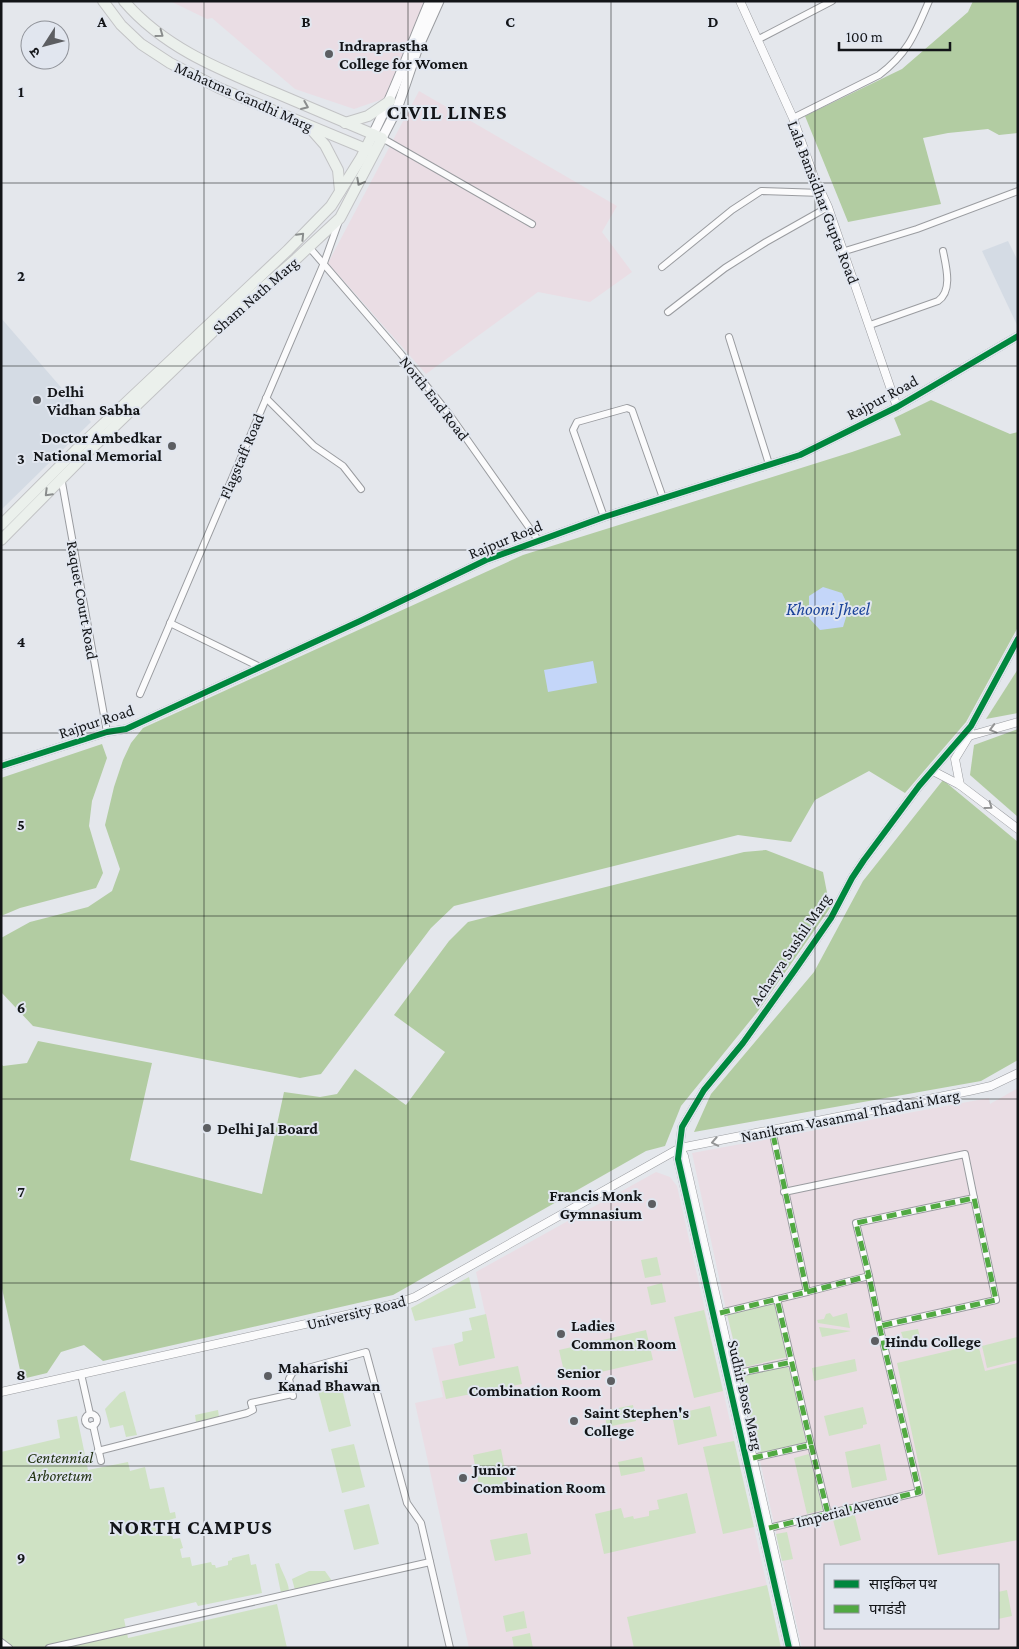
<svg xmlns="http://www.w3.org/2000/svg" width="1019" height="1649" font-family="'Crimson Pro','Noto Sans Devanagari',serif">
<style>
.built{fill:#d4dbe4}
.education{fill:#eadde4;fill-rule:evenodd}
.green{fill:#cfe2c4}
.forest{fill:#b2cca2}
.water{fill:#c4d6f9}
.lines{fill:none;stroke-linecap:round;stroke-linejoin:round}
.minor-casing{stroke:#9a9ca0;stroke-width:8}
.tertiary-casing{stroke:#9a9ca0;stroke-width:9}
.secondary-casing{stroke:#9a9ca0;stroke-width:11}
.primary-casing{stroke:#c2c3c5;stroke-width:12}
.minor{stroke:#fbfbfc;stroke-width:6}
.tertiary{stroke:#fbfbfc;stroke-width:8}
.secondary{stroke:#fbfbfc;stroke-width:9}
.primary{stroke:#ebf0ec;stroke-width:10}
.quiet{stroke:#51a942;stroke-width:5;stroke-dasharray:10 5;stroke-linecap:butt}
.cycleway-casing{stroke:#e1e6ef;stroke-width:9}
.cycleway{stroke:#00873e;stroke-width:6}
.oneway{stroke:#8a8d8d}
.oneway2{stroke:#939495}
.grid{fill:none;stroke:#131518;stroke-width:1;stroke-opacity:0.55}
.poi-dot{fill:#5c5e62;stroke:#e1e6ef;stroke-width:2}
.labels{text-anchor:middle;stroke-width:4;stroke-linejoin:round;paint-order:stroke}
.poi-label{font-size:16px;font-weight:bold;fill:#131518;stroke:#e1e6ef;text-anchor:start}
.street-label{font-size:16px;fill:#131518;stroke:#e1e6ef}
.park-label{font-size:16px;font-style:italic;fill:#213211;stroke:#e1e6ef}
.water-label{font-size:18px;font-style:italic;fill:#1b4399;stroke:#e1e6ef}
.district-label{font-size:21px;font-weight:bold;letter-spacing:1px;fill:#131518;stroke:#e1e6ef}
.grid-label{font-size:16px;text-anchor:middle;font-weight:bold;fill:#131518;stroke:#e1e6ef;stroke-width:4;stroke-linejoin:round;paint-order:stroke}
</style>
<rect width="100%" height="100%" fill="#e4e7ec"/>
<g class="built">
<path d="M1008,241l10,20v66l-36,-76z"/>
<path d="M1,318l90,104 -90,88z"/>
</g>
<g class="education">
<path d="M170,1h256l-40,97 -32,11 -59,-20 -83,-71 -5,1z"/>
<path d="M419,91l198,115 -15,26 30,40 -42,30 -52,-10 -112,82 -98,-111z"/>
<path d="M1018,1088v560h-216l-75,-334 -35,-161 297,-55 1,6zM825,1565h173v63h-173z"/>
<path d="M656,1172l14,5 7,9 104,462h-312l-54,-245 28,-6 -11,-49 22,-4 5,22 36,-8 -19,-86z"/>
</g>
<g class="green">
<path d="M657,1257l4,18 -16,3 -4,-18z"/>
<path d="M469,1277l7,31 -61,13 -4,-13z"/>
<path d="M662,1283l4,19 -15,3 -4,-18z"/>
<path d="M774,1303l13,54 -47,11 -13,-54z"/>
<path d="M704,1310l19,81 -29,7 -20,-81z"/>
<path d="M830,1313l3,4 14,-4 3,15 -32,-5 -1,-3 7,-1 2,-5z"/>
<path d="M486,1314l9,44 -36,8 -5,-22 9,-3 -1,-9 10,-2 -3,-12z"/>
<path d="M819,1327l32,4 -29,6z"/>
<path d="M918,1329l2,9 -16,3 -3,-9z"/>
<path d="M646,1330l7,30 -87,20 -7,-30z"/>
<path d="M1017,1337l1,23 -31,8 -5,-22z"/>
<path d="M978,1344l7,27 33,-8v177l-80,15 -41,-192z"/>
<path d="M855,1359l2,12 -43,10 -2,-13z"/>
<path d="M786,1365l4,6 16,72 -48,10 -17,-78z"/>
<path d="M518,1366l4,18 -76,15 -4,-18z"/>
<path d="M341,1385l10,41 -22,6 -11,-41z"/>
<path d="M125,1391l12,44 -11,2 -3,-12 -13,3 -5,-19 15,-16z"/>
<path d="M633,1405l3,16 -29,6 -3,-16z"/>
<path d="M710,1406l7,30 -39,9 -6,-30z"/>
<path d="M863,1407l4,17 -4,1v3l-34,8 -5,-20z"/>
<path d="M218,1410l1,7 -23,5 -1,-7z"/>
<path d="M77,1416l11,54 40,-8 2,9 15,-4 5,22 14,-2 6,26 5,-1 1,6 -7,2 1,4 -9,2 2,10 9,-1 1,4 7,-1 3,10 -3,1 2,9 8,-1 2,9 19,-4 1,3h3l1,3 12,-3v-4l4,-1v-2l17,-4 2,11 5,-1 6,29 -64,13 -2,-4 -72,17 4,19 149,-34 10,44h-286v-196l59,-14 -3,-18z"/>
<path d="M734,1441l20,86 -31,7 -20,-87z"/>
<path d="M354,1444l11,43 -23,6 -11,-44z"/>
<path d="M880,1444l7,36 -35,8 -7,-36z"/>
<path d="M501,1449l7,36 -28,6 -7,-36z"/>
<path d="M809,1454l14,56 -16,4 -13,-56z"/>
<path d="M642,1457l3,14 -24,5 -3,-14z"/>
<path d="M687,1493l9,40 -92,21 -9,-40 26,-6 3,10 9,-2 1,3 15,-3v-5l10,-2 -2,-9z"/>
<path d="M369,1504l10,40 -25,6 -10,-40z"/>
<path d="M854,1512l7,28 -21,6 -7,-26 7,-5z"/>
<path d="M787,1532l6,27 -11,2 -6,-27z"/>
<path d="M527,1533l4,21 -36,7 -5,-21z"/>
<path d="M279,1563c3,10 9,17 10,28l-8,2 -6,-29z"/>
<path d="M309,1571h16l7,10 -37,9 -3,-11z"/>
<path d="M767,1585l14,63h-147l-7,-31z"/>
<path d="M1007,1590l5,26 -14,3v-27z"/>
<path d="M524,1611l3,17 -21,4 -3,-16z"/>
<path d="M530,1633l3,15h-19l-2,-11z"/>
</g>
<g class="forest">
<path d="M973,1h45v132l-19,2 -11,-6 -40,4 -25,5 18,66 -93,18 -43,-106 97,-47 66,-57z"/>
<path d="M931,400l79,34 8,-2v195l-52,95 -61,71 -36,-22 -54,29 -24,42 -53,-7 -284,71 -23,22 -110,146 -21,4 -267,-52 -32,-34v-54l29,-16 58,-15 24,-16 8,-22 -15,-44 9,-38 9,-27 8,-17 12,-15 380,-173 329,-103 49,-17 -7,-17z"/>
<path d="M1018,669v44l-32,6z"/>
<path d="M1018,729v88l-48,-42 4,-30z"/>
<path d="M102,744l5,14 -15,43 -3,25 14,47 -7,15 -76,20 -19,8v-138z"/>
<path d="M943,780l75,62v218l-37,21 -287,51 17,-38 103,-122 49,-91z"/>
<path d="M766,850l57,22 7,36 -72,103 -77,95 -16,40 -19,5 -253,144 -290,66 -19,-16 -23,7 -14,21 -25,6 -21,-95v-220l2,2 24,-3 11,-22 114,22 -22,97 132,34 22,-102 36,5 17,-3 18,-25 51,36 39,-53 -51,-37 55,-74 19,-19 276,-70z"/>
</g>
<g class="water">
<path d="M823,587l19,6 7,15 -6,19 -23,3 -11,-12v-22z"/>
<path d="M593,661l4,22 -49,9 -4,-22z"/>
</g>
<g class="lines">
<g class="minor-casing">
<g id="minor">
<path d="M757,40l75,-39"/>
<path d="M793,118l86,-43c29,-22 36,-41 50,-74"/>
<path d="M382,138l150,86"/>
<path d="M309,247l92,107 48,60 89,126"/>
<path d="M845,251l72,-22 101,-38"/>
<path d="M662,267l70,-57 29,-19 61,2"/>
<path d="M668,312l57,-44 41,-26 62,-35"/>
<path d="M870,325l68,-24c15,-10 8,-35 5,-50"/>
<path d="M729,337l40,127"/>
<path d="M266,398l48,48 29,20 18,23"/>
<path d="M61,477l46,255"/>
<path d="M604,517l-31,-87 4,-8 50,-14 5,2 31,88"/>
<path d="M170,623l90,44"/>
<path d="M140,694l184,-431 15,-42"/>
<path d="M784,1192l181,-38 9,44"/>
<path d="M807,1292l62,-16 -13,-53 118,-25 22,102 -116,26"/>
<path d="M720,1313l87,-21 -35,-162"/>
<path d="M81,1374l9,40"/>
<path d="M734,1374l58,-12"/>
<path d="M293,1396l-4,-17 4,-7 73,-20 41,151 14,20 29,125"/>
<circle cx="91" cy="1420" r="6"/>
<path d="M93,1425l8,36"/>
<path d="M811,1445l17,69"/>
<path d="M98,1451l149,-38 6,-3 -2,-7 41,-9"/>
<path d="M753,1458l58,-13 -34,-146"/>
<path d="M769,1528l150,-36 -38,-159 -12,-57"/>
<path d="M1,1642l8,6"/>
<path d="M49,1648l381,-86"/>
</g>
</g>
<g class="tertiary-casing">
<g id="tertiary">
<path d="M740,1l53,117 21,59 14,30 69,200"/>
<path d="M969,736l49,-14"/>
<path d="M1,766l106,-34 19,-3 234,-108 126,-61 118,-43 196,-62 97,-48 121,-71"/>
<path d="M933,771l27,14 58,44"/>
<path d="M960,785l-5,-26 14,-23 2,-10"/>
<path d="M680,1148l4,8 112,492"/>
<path d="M1,1392l394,-88 20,-7 265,-149 289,-57 22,-5 27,-13"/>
<path d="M789,1648l-111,-489 4,-32 22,-37 39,-47 52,-73 36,-52 21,-40 12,-18 55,-74 52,-60 47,-87"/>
</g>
</g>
<g class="secondary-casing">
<g id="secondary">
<path d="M373,134c22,-42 38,-89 57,-133"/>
<path d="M382,138l15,-29 20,-59 22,-49"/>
</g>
</g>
<g class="primary-casing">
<g id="primary">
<path d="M103,1l18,24 20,19 29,19 49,25 152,63"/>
<path d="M345,123l23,-7 22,-15"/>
<path d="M310,128l15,17 13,25 2,21"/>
<path d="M1,525l80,-80 207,-195 43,-44 30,-48 12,-24"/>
<path d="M1,540l87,-88 131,-126 77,-67 44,-41 42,-80c-35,-15 -70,-30 -106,-45 -55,-23 -112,-45 -152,-92"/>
</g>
</g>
<use href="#minor" class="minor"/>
<use href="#tertiary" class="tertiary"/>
<use href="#secondary" class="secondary"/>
<use href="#primary" class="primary"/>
<g class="quiet">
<path d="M807,1292l62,-16 -13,-53 118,-25 22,102 -116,26"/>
<path d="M720,1313l87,-21 -35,-162"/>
<path d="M734,1374l58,-12"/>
<path d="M811,1445l17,69"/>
<path d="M753,1458l58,-13 -34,-146"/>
<path d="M769,1528l150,-36 -38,-159 -12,-57"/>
</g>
<g class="cycleway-casing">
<g id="cycleway">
<path d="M1,766l106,-34 19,-3 234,-108 126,-61 118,-43 196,-62 97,-48 121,-71"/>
<path d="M789,1648l-111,-489 4,-32 22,-37 39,-47 52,-73 36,-52 21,-40 12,-18 55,-74 52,-60 47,-87"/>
</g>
</g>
<use href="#cycleway" class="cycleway"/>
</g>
<defs><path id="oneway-chevron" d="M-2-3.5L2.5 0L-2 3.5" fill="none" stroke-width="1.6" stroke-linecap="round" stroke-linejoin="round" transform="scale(1.25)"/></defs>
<g class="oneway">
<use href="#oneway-chevron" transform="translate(160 34) rotate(36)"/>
<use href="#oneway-chevron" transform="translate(305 106) rotate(23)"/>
<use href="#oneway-chevron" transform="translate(360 182) rotate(118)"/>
<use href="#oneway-chevron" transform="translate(301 236) rotate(-46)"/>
<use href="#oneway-chevron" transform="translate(48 493) rotate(135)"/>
</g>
<g class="oneway2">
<use href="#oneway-chevron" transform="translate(993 729) rotate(165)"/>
<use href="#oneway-chevron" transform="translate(989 806) rotate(36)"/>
<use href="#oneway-chevron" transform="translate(715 1142) rotate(169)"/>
</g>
<path class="grid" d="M204,1v1647M408,1v1647M611,1v1647M815,1v1647M1,183h1017M1,366h1017M1,550h1017M1,733h1017M1,916h1017M1,1099h1017M1,1283h1017M1,1466h1017"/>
<g class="poi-dot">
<circle cx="329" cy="54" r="5"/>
<circle cx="37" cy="400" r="5"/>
<circle cx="172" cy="446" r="5"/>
<circle cx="207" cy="1128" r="5"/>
<circle cx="652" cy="1204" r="5"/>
<circle cx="561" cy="1334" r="5"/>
<circle cx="875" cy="1341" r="5"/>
<circle cx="268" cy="1376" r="5"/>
<circle cx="611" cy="1381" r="5"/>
<circle cx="574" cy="1421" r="5"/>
<circle cx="463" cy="1478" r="5"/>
</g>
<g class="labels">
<g class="poi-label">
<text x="339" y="51">Indraprastha<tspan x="339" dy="18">College for Women</tspan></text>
<text x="47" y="397">Delhi<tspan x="47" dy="18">Vidhan Sabha</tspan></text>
<text x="162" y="443" text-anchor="end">Doctor Ambedkar<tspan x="162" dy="18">National Memorial</tspan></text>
<text x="217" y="1134">Delhi Jal Board</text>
<text x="642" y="1201" text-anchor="end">Francis Monk<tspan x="642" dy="18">Gymnasium</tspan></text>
<text x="571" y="1331">Ladies<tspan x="571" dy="18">Common Room</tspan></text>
<text x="885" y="1347">Hindu College</text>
<text x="278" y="1373">Maharishi<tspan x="278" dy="18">Kanad Bhawan</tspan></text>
<text x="601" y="1378" text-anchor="end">Senior<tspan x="601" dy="18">Combination Room</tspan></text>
<text x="584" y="1418">Saint Stephen's<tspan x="584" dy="18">College</tspan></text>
<text x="473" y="1475">Junior<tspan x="473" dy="18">Combination Room</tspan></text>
</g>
<g class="street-label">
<text transform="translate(244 96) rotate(24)" y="6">Mahatma Gandhi Marg</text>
<text transform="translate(824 202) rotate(69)" y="6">Lala Bansidhar Gupta Road</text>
<text transform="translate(255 295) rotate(-41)" y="6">Sham Nath Marg</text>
<text transform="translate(882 397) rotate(-28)" y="6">Rajpur Road</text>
<text transform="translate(435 398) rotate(52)" y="6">North End Road</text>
<text transform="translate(241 456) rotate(-67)" y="6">Flagstaff Road</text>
<text transform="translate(505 539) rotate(-22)" y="6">Rajpur Road</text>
<text transform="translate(83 600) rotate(80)" y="6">Raquet Court Road</text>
<text transform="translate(96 721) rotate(-18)" y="6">Rajpur Road</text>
<text transform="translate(790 949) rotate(-56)" y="6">Acharya Sushil Marg</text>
<text transform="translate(850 1115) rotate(-11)" y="6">Nanikram Vasanmal Thadani Marg</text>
<text transform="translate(356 1312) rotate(-14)" y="6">University Road</text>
<text transform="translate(746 1395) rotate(77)" y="6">Sudhir Bose Marg</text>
<text transform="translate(847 1509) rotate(-14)" y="6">Imperial Avenue</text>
</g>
<g class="park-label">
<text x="60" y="1463">Centennial<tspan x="60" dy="18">Arboretum</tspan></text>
</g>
<g class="water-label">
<text x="828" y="615">Khooni Jheel</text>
</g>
<g class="district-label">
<text x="447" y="119">CIVIL LINES</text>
<text x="191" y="1534">NORTH CAMPUS</text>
</g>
</g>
<g class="grid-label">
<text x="102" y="27">A</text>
<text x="306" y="27">B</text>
<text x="510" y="27">C</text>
<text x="713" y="27">D</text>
<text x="21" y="97">1</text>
<text x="21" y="281">2</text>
<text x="21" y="464">3</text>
<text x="21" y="647">4</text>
<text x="21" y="830">5</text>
<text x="21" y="1013">6</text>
<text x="21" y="1197">7</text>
<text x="21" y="1380">8</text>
<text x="21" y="1563">9</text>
</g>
<rect width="1019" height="1649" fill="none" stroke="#131518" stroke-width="5"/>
<rect x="824" y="1564" width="175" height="65" fill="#e1e6ef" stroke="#8f9299"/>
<rect x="834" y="1580" width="25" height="8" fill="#00873e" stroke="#8f9299"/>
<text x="869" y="1589" font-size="15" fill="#131518">साइकिल पथ</text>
<rect x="834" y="1605" width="25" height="8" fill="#51a942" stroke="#8f9299"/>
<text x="869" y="1614" font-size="15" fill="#131518">पगडंडी</text>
<g transform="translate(45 45) rotate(234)"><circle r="24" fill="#e1e6ef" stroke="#8f9299"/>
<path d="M0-4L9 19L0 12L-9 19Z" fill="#5c5e62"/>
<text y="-8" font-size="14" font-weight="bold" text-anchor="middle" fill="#131518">उ</text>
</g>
<path d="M839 42v8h111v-8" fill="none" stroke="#131518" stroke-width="2.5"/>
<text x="846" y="42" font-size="15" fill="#131518" stroke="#e1e6ef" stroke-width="4" paint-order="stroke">100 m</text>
</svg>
